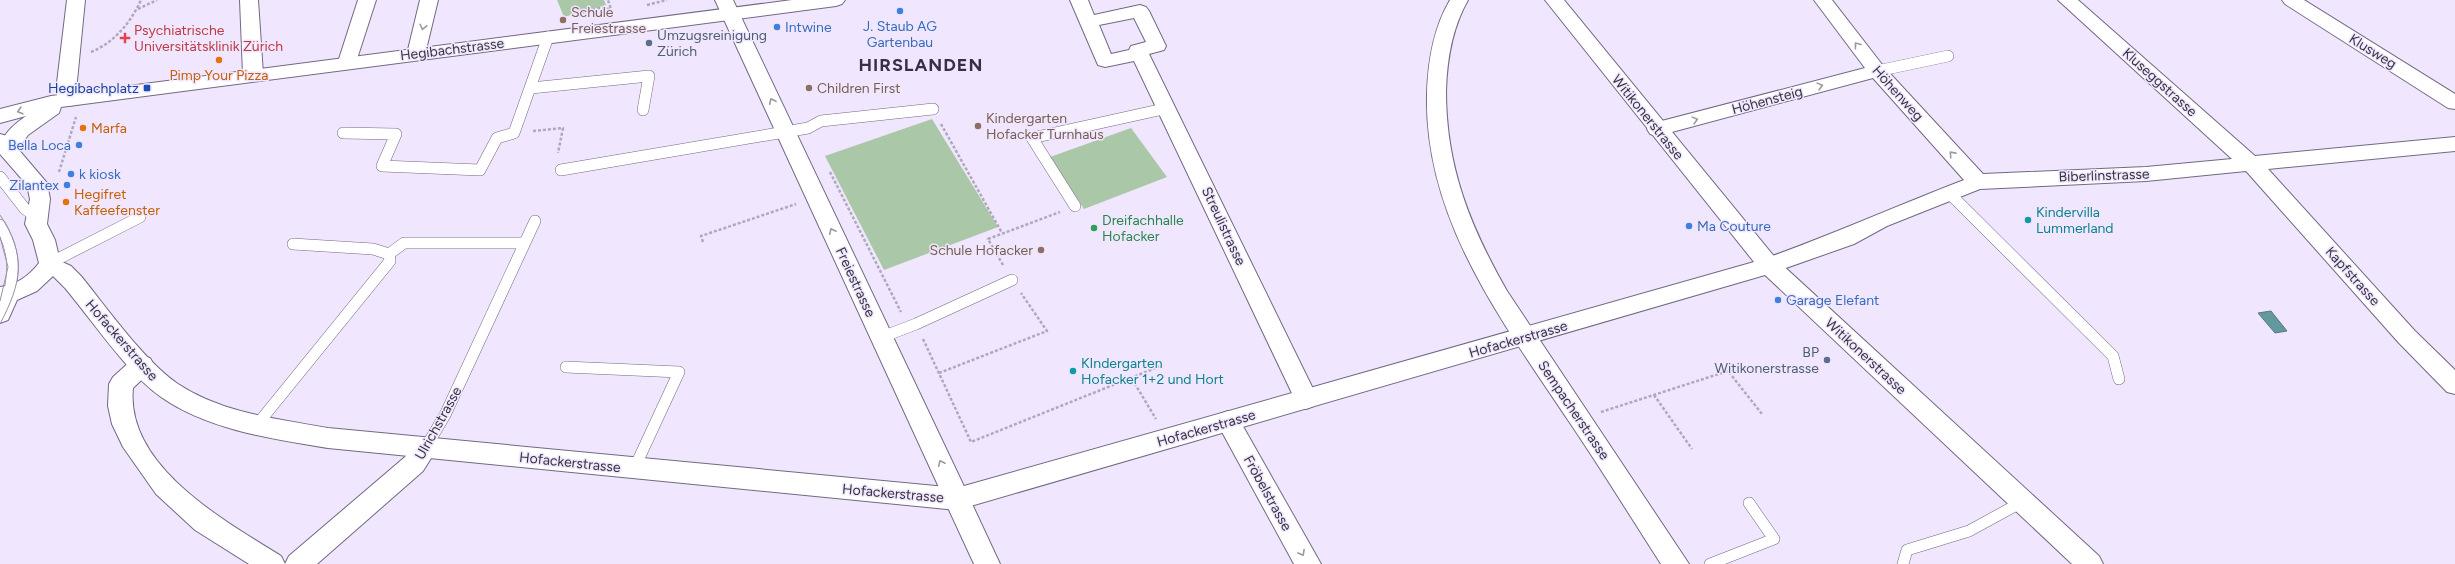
<svg xmlns="http://www.w3.org/2000/svg" width="2455" height="564" font-family="Figtree,sans-serif">
<style>
.green{fill:#aac7a7}
.water{fill:#63989e;stroke:#567a82}
.lines{fill:none;stroke-linecap:round;stroke-linejoin:round}
.service-casing{stroke:#736882;stroke-width:12}
.minor-casing{stroke:#736882;stroke-width:2}
.tertiary-casing{stroke:#736882;stroke-width:2}
.secondary-casing{stroke:#736882;stroke-width:2}
.path{stroke:#b0a9bc;stroke-width:2.5;stroke-dasharray:3 2;stroke-linecap:butt}
.service{stroke:#fff;stroke-width:11}
.minor{fill:#fff;fill-rule:evenodd}
.tertiary{fill:#fff;fill-rule:evenodd}
.secondary{fill:#fff;fill-rule:evenodd}
.tram{stroke:#9791a3;stroke-width:1}
.oneway{stroke:#9c9a9f}
.shop-dot{fill:#3f7fe0;stroke:#f0e7ff;stroke-width:1.5}
.education-dot{fill:#8d6e63;stroke:#f0e7ff;stroke-width:1.5}
.health-dot{fill:#e0444e;stroke:#f0e7ff;stroke-width:1.5}
.service-dot{fill:#5c6f8a;stroke:#f0e7ff;stroke-width:1.5}
.food-dot{fill:#e8710a;stroke:#f0e7ff;stroke-width:1.5}
.transit-dot{fill:#1a4fb4;stroke:#f0e7ff;stroke-width:1.5}
.culture-dot{fill:#0f9aa8;stroke:#f0e7ff;stroke-width:1.5}
.leisure-dot{fill:#2e9e5b;stroke:#f0e7ff;stroke-width:1.5}
.labels{text-anchor:middle;stroke-width:3;stroke-linejoin:round;paint-order:stroke}
.education-label{font-size:14px;fill:#785e54;stroke:#f0e7ff;text-anchor:start}
.shop-label{font-size:14px;fill:#366cbe;stroke:#f0e7ff;text-anchor:start}
.health-label{font-size:14px;fill:#be3a42;stroke:#f0e7ff;text-anchor:start}
.service-label{font-size:14px;fill:#4e5e75;stroke:#f0e7ff;text-anchor:start}
.street-label{font-size:14px;fill:#38343f;stroke:#f0e7ff}
.food-label{font-size:14px;fill:#c56008;stroke:#f0e7ff;text-anchor:start}
.transit-label{font-size:14px;fill:#164399;stroke:#f0e7ff;text-anchor:end}
.culture-label{font-size:14px;fill:#0d838f;stroke:#f0e7ff;text-anchor:start}
.leisure-label{font-size:14px;fill:#27864d;stroke:#f0e7ff;text-anchor:start}
.district-label{font-size:18px;font-weight:bold;letter-spacing:1px;fill:#382e46;stroke:#f0e7ff}
</style>
<rect width="100%" height="100%" fill="#f0e7ff"/>
<g class="green">
<path d="M557,0h47l2,5 -42,12z"/>
<path d="M932,119l66,108 -114,43 -59,-114z"/>
<path d="M1131,128l36,49 -83,32 -34,-52z"/>
</g>
<path class="water" d="M2271,311l16,20 -12,2 -17,-20z"/>
<g class="lines">
<g class="service-casing">
<g id="service">
<path d="M1877,71l71,-15"/>
<path d="M531,88l118,-12 -6,34"/>
<path d="M343,133l53,1 -14,32 98,4 17,-32 17,-5 34,-96"/>
<path d="M561,170l247,-42 13,-7 112,-12"/>
<path d="M0,177l25,32 11,8"/>
<path d="M1949,193l164,163 6,23"/>
<path d="M1075,206l-43,-68 136,-30"/>
<path d="M0,225c14,23 15,44 9,69"/>
<path d="M389,254l15,-11h120"/>
<path d="M50,263l90,-46"/>
<path d="M882,337l34,-13 96,-44"/>
<path d="M566,367l113,5 -45,97"/>
<path d="M256,426l134,-165 -1,-7 -16,-5 -80,-5"/>
<path d="M426,447l19,-32 90,-194"/>
<path d="M1710,564l64,-25 -25,-36"/>
<path d="M1903,564l4,-14 62,-19 53,-29"/>
</g>
</g>
<g class="minor-casing">
<g id="minor">
<path d="M67,0h18l-9,91 1,9 -3,5 -7,1 -7,-1 -4,-14z"/>
<path d="M240,0h18l5,74 -3,4 -7,2 -7,-2 -3,-4z"/>
<path d="M358,0h18l-20,62 -2,4 -7,2 -7,-2 -2,-4z"/>
<path d="M420,0h18l-13,54 -2,4 -7,2 -7,-2 -2,-4z"/>
<path d="M715,0h18l237,499 -4,8 -9,3 -9,-3z"/>
<path d="M1070,0h18l6,15 46,-10 6,2 3,4 17,35 -2,4 -15,4 169,345 -4,7 -8,3 -8,-3 -164,-345 -29,6 -7,-2zM1134,18l12,24 -15,4 -2,4 -18,4 -12,-29z"/>
<path d="M1450,0h18c-16,28 -21,59 -22,91 0,76 24,135 61,200l182,273h-28c-31,-48 -61,-97 -93,-144 -66,-99 -144,-201 -141,-326 1,-33 6,-65 23,-94z"/>
<path d="M1814,0h18l52,67 99,107 163,-7 86,-8 -174,-159h20l177,156 200,-19v14l-187,18 147,162 40,39v24l-8,-2 -48,-49 -153,-172 -100,10 -166,8 -93,37 -33,18 -85,30 -8,-2 -3,-6 3,-6c69,-24 135,-54 203,-80l-91,-102 -216,58 -7,-2 -3,-5 3,-5 215,-56z"/>
<path d="M2282,0h22l151,94v15l-7,-1 -163,-104z"/>
<path d="M142,356l8,2 4,7 -4,7 -17,16c-8,78 92,133 148,168l4,8 4,-8 116,-99c9,-12 14,-23 30,-17l3,7 -15,24 -106,93h-68l-54,-34 -39,-36 -33,-47 -11,-23 -4,-18 1,-22 4,-7 21,-19z"/>
<path d="M1228,411l8,3 85,150h-27l-78,-143 4,-7z"/>
</g>
</g>
<g class="tertiary-casing">
<g id="tertiary">
<path d="M792,0h53l-3,4 -6,2 -775,101 -2,6 -31,22 -13,19 -7,2 -8,-4c0,-16 13,-27 26,-36l-26,7v-14l51,-13z"/>
<path d="M957,488l9,3 34,73h-26l-30,-65 4,-8z"/>
</g>
</g>
<g class="secondary-casing">
<path id="secondary" d="M1545,0h19l213,260 322,296 4,8h-31l-307,-289 -808,235 -629,-62c-55,-9 -120,-18 -167,-51 -33,-23 -69,-77 -96,-109l-12,-12 -16,15 -20,9 -9,20 -8,3v-36c16,-2 29,-11 39,-24l-6,-23 -8,-16 5,-25 -3,-14 -27,-31v-20l7,2 40,47 3,16 -3,25 8,16 5,21 11,5 10,10c26,32 64,86 97,108 44,29 99,35 150,44l629,60 797,-226z"/>
</g>
<g class="path">
<path d="M647,5l20,-5"/>
<path d="M138,9l19,-9"/>
<path d="M578,14l21,-6 12,1 -3,-9"/>
<path d="M91,52c23,-9 40,-30 50,-52"/>
<path d="M941,124l61,109"/>
<path d="M533,131l30,-3 -5,25"/>
<path d="M59,172l17,-55"/>
<path d="M830,172l71,140"/>
<path d="M703,242l-2,-6 95,-32"/>
<path d="M1003,265l-15,-26 72,-27"/>
<path d="M923,339l48,103 192,-77"/>
<path d="M939,373l108,-42 -26,-38"/>
<path d="M1132,379l24,40"/>
<path d="M1654,395l38,54"/>
<path d="M1601,412l127,-41 34,43"/>
</g>
<use href="#service" class="service"/>
<use href="#minor" class="minor"/>
<use href="#tertiary" class="tertiary"/>
<use href="#secondary" class="secondary"/>
<g class="tram">
<path d="M0,215c27,41 22,67 0,109"/>
<path d="M0,237l8,30 -8,34"/>
</g>
</g>
<defs><path id="oneway-chevron" d="M-2-3.5L2.5 0L-2 3.5" fill="none" stroke-width="1.6" stroke-linecap="round" stroke-linejoin="round"/></defs>
<g class="oneway">
<use href="#oneway-chevron" transform="translate(423 27) rotate(103)"/>
<use href="#oneway-chevron" transform="translate(1857 45) rotate(-127)"/>
<use href="#oneway-chevron" transform="translate(1820 86) rotate(-15)"/>
<use href="#oneway-chevron" transform="translate(772 101) rotate(-115)"/>
<use href="#oneway-chevron" transform="translate(20 111) rotate(164)"/>
<use href="#oneway-chevron" transform="translate(1695 120) rotate(-15)"/>
<use href="#oneway-chevron" transform="translate(1952 154) rotate(-132)"/>
<use href="#oneway-chevron" transform="translate(832 231) rotate(-115)"/>
<use href="#oneway-chevron" transform="translate(941 463) rotate(-115)"/>
<use href="#oneway-chevron" transform="translate(1302 553) rotate(61)"/>
</g>
<g class="shop-dot">
<circle cx="900" cy="11" r="4"/>
<circle cx="777" cy="27" r="4"/>
<circle cx="79" cy="145" r="4"/>
<circle cx="71" cy="174" r="4"/>
<circle cx="67" cy="185" r="4"/>
<circle cx="1689" cy="226" r="4"/>
<circle cx="1778" cy="300" r="4"/>
</g>
<g class="education-dot">
<circle cx="563" cy="20" r="4"/>
<circle cx="809" cy="88" r="4"/>
<circle cx="978" cy="126" r="4"/>
<circle cx="1041" cy="250" r="4"/>
</g>
<path class="health-dot" d="M123 32h4v4h4v4h-4v4h-4v-4h-4v-4h4z"/>
<g class="service-dot">
<circle cx="649" cy="43" r="4"/>
<circle cx="1827" cy="360" r="4"/>
</g>
<g class="food-dot">
<circle cx="219" cy="60" r="4"/>
<circle cx="83" cy="128" r="4"/>
<circle cx="66" cy="202" r="4"/>
</g>
<rect class="transit-dot" x="143" y="84" width="8" height="8" rx="2"/>
<g class="culture-dot">
<circle cx="2028" cy="220" r="4"/>
<circle cx="1073" cy="371" r="4"/>
</g>
<circle class="leisure-dot" cx="1094" cy="228" r="4"/>
<g class="labels">
<g class="education-label">
<text x="571" y="17">Schule<tspan x="571" dy="16">Freiestrasse</tspan></text>
<text x="817" y="93">Children First</text>
<text x="986" y="123">Kindergarten<tspan x="986" dy="16">Hofacker Turnhaus</tspan></text>
<text x="1033" y="255" text-anchor="end">Schule Hofacker</text>
</g>
<g class="shop-label">
<text x="900" y="31" text-anchor="middle">J. Staub AG<tspan x="900" dy="16">Gartenbau</tspan></text>
<text x="785" y="32">Intwine</text>
<text x="71" y="150" text-anchor="end">Bella Loca</text>
<text x="79" y="179">k kiosk</text>
<text x="59" y="190" text-anchor="end">Zilantex</text>
<text x="1697" y="231">Ma Couture</text>
<text x="1786" y="305">Garage Elefant</text>
</g>
<g class="health-label">
<text x="134" y="35">Psychiatrische<tspan x="134" dy="16">Universitätsklinik Zürich</tspan></text>
</g>
<g class="service-label">
<text x="657" y="40">Umzugsreinigung<tspan x="657" dy="16">Zürich</tspan></text>
<text x="1819" y="357" text-anchor="end">BP<tspan x="1819" dy="16">Witikonerstrasse</tspan></text>
</g>
<g class="street-label">
<text transform="translate(452 49) rotate(-7)" y="5">Hegibachstrasse</text>
<text transform="translate(2373 51) rotate(32)" y="5">Klusweg</text>
<text transform="translate(2160 82) rotate(42)" y="5">Kluseggstrasse</text>
<text transform="translate(1898 93) rotate(48)" y="5">Höhenweg</text>
<text transform="translate(1767 100) rotate(-15)" y="5">Höhensteig</text>
<text transform="translate(1648 117) rotate(51)" y="5">Witikonerstrasse</text>
<text transform="translate(2104 175) rotate(-2)" y="5">Biberlinstrasse</text>
<text transform="translate(1224 226) rotate(65)" y="5">Streulistrasse</text>
<text transform="translate(2353 276) rotate(48)" y="5">Kapfstrasse</text>
<text transform="translate(856 282) rotate(65)" y="5">Freiestrasse</text>
<text transform="translate(1518 339) rotate(-16)" y="5">Hofackerstrasse</text>
<text transform="translate(122 340) rotate(49)" y="5">Hofackerstrasse</text>
<text transform="translate(1866 356) rotate(43)" y="5">Witikonerstrasse</text>
<text transform="translate(1574 410) rotate(56)" y="5">Sempacherstrasse</text>
<text transform="translate(438 423) rotate(-61)" y="5">Ulrichstrasse</text>
<text transform="translate(1206 428) rotate(-16)" y="5">Hofackerstrasse</text>
<text transform="translate(570 462) rotate(6)" y="5">Hofackerstrasse</text>
<text transform="translate(893 493) rotate(5)" y="5">Hofackerstrasse</text>
<text transform="translate(1268 493) rotate(61)" y="5">Fröbelstrasse</text>
</g>
<g class="food-label">
<text x="219" y="80" text-anchor="middle">Pimp Your Pizza</text>
<text x="91" y="133">Marfa</text>
<text x="74" y="199">Hegifret<tspan x="74" dy="16">Kaffeefenster</tspan></text>
</g>
<g class="transit-label">
<text x="139" y="93">Hegibachplatz</text>
</g>
<g class="culture-label">
<text x="2036" y="217">Kindervilla<tspan x="2036" dy="16">Lummerland</tspan></text>
<text x="1081" y="368">KIndergarten<tspan x="1081" dy="16">Hofacker 1+2 und Hort</tspan></text>
</g>
<g class="leisure-label">
<text x="1102" y="225">Dreifachhalle<tspan x="1102" dy="16">Hofacker</tspan></text>
</g>
<g class="district-label">
<text x="921" y="71">HIRSLANDEN</text>
</g>
</g>
</svg>
